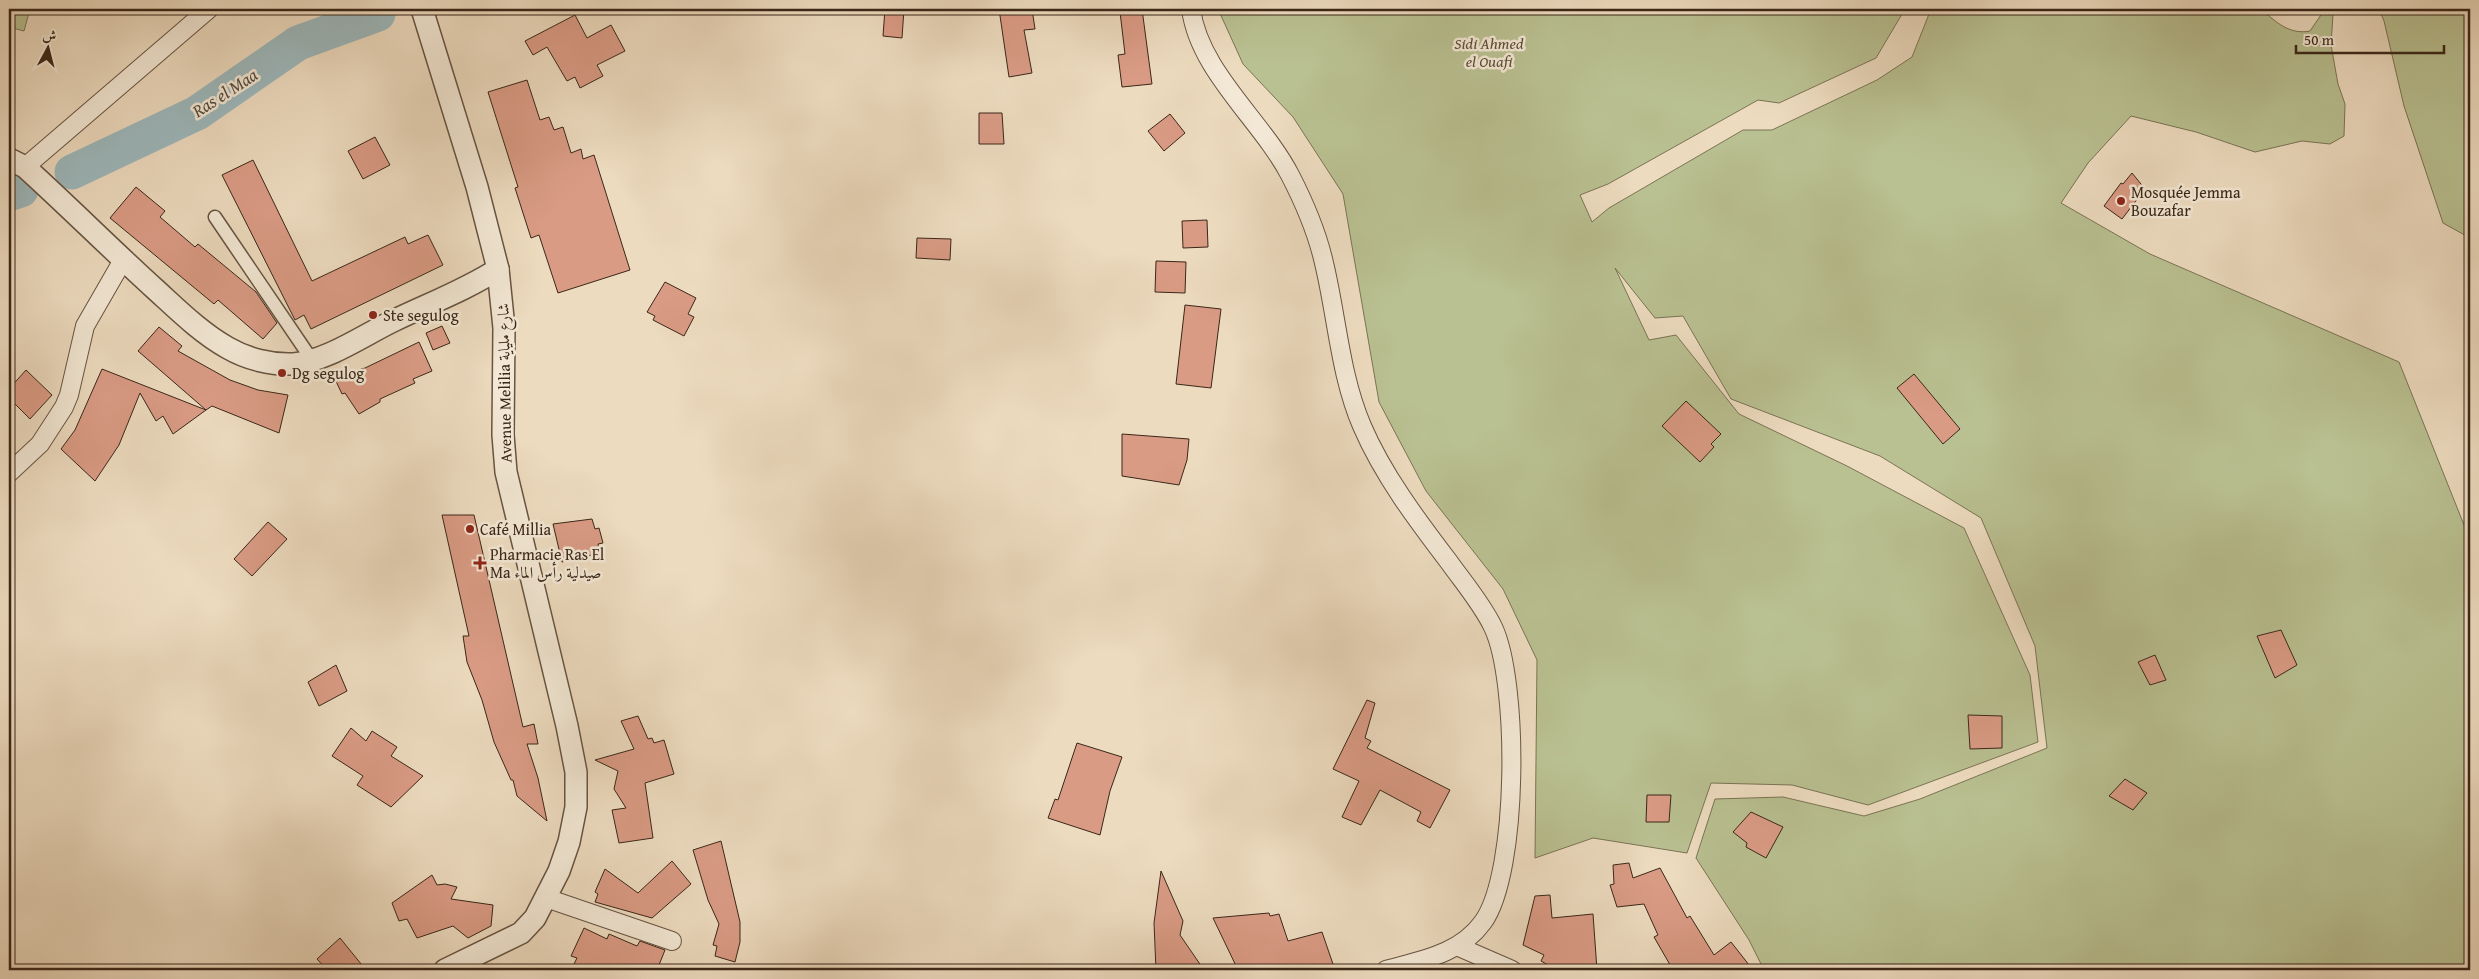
<svg xmlns="http://www.w3.org/2000/svg" width="2479" height="979" font-family="'Gentium Book Plus',Amiri,serif">
<style>
.green{fill:#b9c091;stroke:#7a7454}
.lines{fill:none;stroke-linecap:round;stroke-linejoin:round}
.river{stroke:#9db8bc;stroke-width:35}
.building{fill:#da9b85;stroke:#3a2718}
.pedestrian-casing{stroke:#675442;stroke-width:15}
.minor-casing{stroke:#675442;stroke-width:20}
.tertiary-casing{stroke:#675442;stroke-width:24}
.pedestrian{stroke:#f3e8d5;stroke-width:12}
.minor{stroke:#f3e8d5;stroke-width:18}
.tertiary{stroke:#f3e8d5;stroke-width:21}
.poi-dot{fill:#8f2418;stroke:#f3e8d5;stroke-width:2}
.labels{text-anchor:middle;stroke-width:5;stroke-linejoin:round;paint-order:stroke}
.park-label{font-size:16px;font-style:italic;fill:#5a4d36;stroke:#f3e8d5}
.poi-label{font-size:16px;fill:#3a2718;stroke:#f3e8d5;text-anchor:start}
.street-label{font-size:16px;fill:#3a2718;stroke:#f3e8d5}
.water-label{font-size:18px;font-style:italic;fill:#534b41;stroke:#f3e8d5}
</style>
<rect width="100%" height="100%" fill="#eddbbf"/>
<filter id="stains"><feTurbulence type="fractalNoise" baseFrequency=".004" numOctaves="4"/><feColorMatrix values="0 0 0 0 .2 0 0 0 0 .09 0 0 0 0 .02 0 0 0 .5 -.17"/></filter>
<radialGradient id="worn" r=".72"><stop offset=".6" stop-color="#630" stop-opacity="0"/><stop offset="1" stop-color="#630" stop-opacity=".3"/></radialGradient>
<g class="green">
<path d="M9,9h21l-6,22 -15,-4z"/>
<path d="M1218,9h687l-29,49 -97,45 -21,-3 -150,84 -28,11 12,27 17,-14 134,-78h29l105,-50 35,-23 19,-48h330c15,13 28,26 49,22l15,-22 6,1 2,4 -2,31 7,39 7,20 -1,32 -14,8 -28,-3 -47,11 -59,-20 -65,-16 -43,47 -27,40 89,51 249,108 71,178v430h-706l-15,-30 -53,-82 19,-59 68,-2 81,19 56,-17 127,-51 -12,-102 -54,-128 -101,-62 -149,-57 -48,-83 -28,2 -40,-50 34,72 27,-5 63,79 108,52 117,62 66,147 8,67 -170,63 -76,-20 -81,-2 -24,70 -94,-15 -58,20 2,-198 -34,-71 -77,-98 -47,-89 -36,-208 -50,-77 -50,-53z"/>
<path d="M2379,9h91v229l-27,-15 -39,-117 -20,-85z"/>
</g>
<g class="lines">
<g class="river">
<path d="M72,172l125,-59 101,-70 80,-29"/>
<path d="M9,194l12,-4"/>
</g>
</g>
<g class="building">
<path d="M885,9h19l-2,29 -19,-2z"/>
<path d="M999,9h33l3,20 -11,1 8,43 -23,4z"/>
<path d="M1142,9l10,75 -30,3 -4,-32 7,-1 -5,-42z"/>
<path d="M575,15l12,23 24,-13 14,26 -28,14 6,11 -23,12 -5,-11 -8,4 -20,-34 -14,8 -8,-14z"/>
<path d="M527,80l13,40 9,-3 5,13 9,-3 8,26 10,-4 2,10 11,-4 36,115 -72,23 -19,-58 -8,3 -16,-50 3,-1 -30,-95z"/>
<path d="M979,113h23l2,31h-25z"/>
<path d="M1170,114l15,19 -21,18 -16,-20z"/>
<path d="M375,137l15,28 -27,14 -15,-28z"/>
<path d="M253,160l59,121 93,-44 3,7 20,-9 15,30 -132,64 -7,-14 -9,5 -73,-145z"/>
<path d="M2132,173l13,16 -23,30 -18,-13 17,-23 2,1z"/>
<path d="M136,187l29,24 -5,6 35,30 3,-3 58,48 21,31 -14,16 -45,-39 -4,4 -104,-86z"/>
<path d="M1207,220l1,27 -25,1 -1,-27z"/>
<path d="M917,238l34,1 -1,21 -34,-2z"/>
<path d="M1156,261l30,1 -1,31 -30,-1z"/>
<path d="M665,282l31,16 -8,16 6,3 -10,19 -31,-16 2,-4 -8,-4z"/>
<path d="M1185,305l36,4 -10,79 -35,-4z"/>
<path d="M442,326l8,17 -17,7 -7,-17z"/>
<path d="M159,327l23,19 -4,5 52,29 28,10 30,5 -9,38 -67,-27 -6,4 -68,-59z"/>
<path d="M419,342l13,29 -19,8 2,4 -35,16v3l-21,12 -14,-21 -3,1 -8,-17 31,-9z"/>
<path d="M102,369l104,41 -33,24 -10,-18 -7,5 -16,-28 -21,52 -24,36 -34,-32 14,-19z"/>
<path d="M26,370l26,25 -22,24 -21,-21v-9z"/>
<path d="M1914,374l46,55 -17,15 -46,-56z"/>
<path d="M1686,401l35,33 -10,10 3,3 -14,15 -38,-36z"/>
<path d="M1122,434l67,5 -2,21 -8,25 -57,-9z"/>
<path d="M442,515h32l49,212 11,-3 4,20h-11l11,34 9,43 -30,-25 -4,-16h-2l-17,-38 -12,-42 -15,-38 -4,-26h6z"/>
<path d="M592,519l3,10 4,-1 4,15 -5,1 2,9 -38,9 -9,-38z"/>
<path d="M268,522l19,17 -35,37 -18,-17z"/>
<path d="M2281,630l16,35 -22,13 -18,-42z"/>
<path d="M2155,655l11,25 -16,5 -12,-23z"/>
<path d="M336,665l11,26 -28,15 -11,-24z"/>
<path d="M1367,700l8,3 -10,35 6,3 -4,7 83,42 -20,38 -13,-7 4,-9 -41,-22 -19,35 -19,-8 17,-36 -26,-12z"/>
<path d="M1968,715l34,1v32l-32,1z"/>
<path d="M638,716l10,23 4,-1 2,5 10,-3 10,34 -29,9 8,55 -34,5 -7,-33 14,-2 -12,-19 4,-18 -23,-11 39,-11 -13,-28z"/>
<path d="M351,728l15,13 6,-10 25,16 -6,9 32,20 -32,31 -34,-22 6,-9 -31,-20z"/>
<path d="M1077,743l45,14 -12,34 -10,44 -52,-17 7,-19 3,1z"/>
<path d="M2125,779l22,14 -14,17 -24,-14z"/>
<path d="M1647,795h24l-2,27h-23z"/>
<path d="M1751,812l32,15 -17,31 -20,-11 1,-4 -14,-11z"/>
<path d="M721,841l19,81v20l-5,20 -20,-6 2,-10 -4,-1 6,-21 -11,-24 -15,-50z"/>
<path d="M672,861l19,23 -39,34 -57,-16 3,-8 -3,-2 10,-23 33,24z"/>
<path d="M1629,863l4,15 27,-10 27,50 3,-2 24,39 17,-13 22,28h-80l-19,-33 4,-2 -14,-31 -27,3 -7,-22 4,-1 -1,-19z"/>
<path d="M1161,871l22,50 -3,14 24,35h-48l-2,-47z"/>
<path d="M432,875l5,10 8,-1 12,3 -6,12 42,6 -2,21 -23,12 -15,-12 -36,12 -10,-19 -8,2 -7,-18z"/>
<path d="M1550,895l2,23 41,-4 4,56h-40l-16,-9 3,-6 -21,-10 12,-49z"/>
<path d="M1269,913l1,3 9,-2 9,27 34,-9 13,38h-97l-25,-52z"/>
<path d="M584,928l23,11 2,-5 28,12 3,-5 25,9 -8,20h-86l6,-12 -6,-2z"/>
<path d="M340,938l26,32h-39l-10,-11z"/>
</g>
<g class="lines">
<g class="pedestrian-casing">
<path id="pedestrian" d="M215,217l97,143"/>
</g>
<g class="minor-casing">
<g id="minor">
<path d="M1191,9c8,62 71,112 99,166 15,29 27,57 34,88 13,54 16,112 38,163 21,49 55,94 87,136 15,21 33,42 44,65 26,54 26,245 -10,295 -23,32 -61,38 -97,48"/>
<path d="M25,167l184,-158"/>
<path d="M9,473l31,-29 24,-37 5,-12 16,-69 38,-66"/>
<path d="M546,898l126,43"/>
<path d="M1459,947l53,23"/>
</g>
</g>
<g class="tertiary-casing">
<g id="tertiary">
<path d="M422,9l55,178 21,82 6,59 -1,107 3,37 61,254 9,46v35l-7,35 -10,29 -24,47 -14,15 -76,37"/>
<path d="M9,159l16,8c44,40 86,82 130,122 22,20 46,44 73,59 19,11 43,17 65,16 32,-2 71,-29 100,-43 35,-17 73,-31 105,-52"/>
</g>
</g>
<use href="#pedestrian" class="pedestrian"/>
<use href="#minor" class="minor"/>
<use href="#tertiary" class="tertiary"/>
</g>
<g class="poi-dot">
<circle cx="2121" cy="201" r="5"/>
<circle cx="373" cy="315" r="5"/>
<circle cx="282" cy="373" r="5"/>
<circle cx="470" cy="529" r="5"/>
<path d="M477.5 555.5h5v5h5v5h-5v5h-5v-5h-5v-5h5z"/>
</g>
<g class="labels">
<g class="park-label">
<text x="1489" y="49">Sidi Ahmed<tspan x="1489" dy="18">el Ouafi</tspan></text>
</g>
<g class="poi-label">
<text x="2131" y="198">Mosquée Jemma<tspan x="2131" dy="18">Bouzafar</tspan></text>
<text x="383" y="321">Ste segulog</text>
<text x="292" y="379">Dg segulog</text>
<text x="480" y="535">Café Millia</text>
<text x="490" y="560">Pharmacie Ras El<tspan x="490" dy="18">Ma صيدلية رأس الماء</tspan></text>
</g>
<g class="street-label">
<text transform="translate(504 383) rotate(-91)" y="6">Avenue Melilia شارع ملياية</text>
</g>
<g class="water-label">
<text transform="translate(225 93) rotate(-33)" y="6">Ras el Maa</text>
</g>
</g>
<rect width="2479" height="979" fill="none" stroke="#eddbbf" stroke-width="30"/>
<rect x="10" y="10" width="2459" height="959" fill="none" stroke="#3a2718" stroke-width="2.5"/>
<rect x="15" y="15" width="2449" height="949" fill="none" stroke="#3a2718"/>
<g transform="translate(48 48) rotate(7)" stroke="#f3e8d5" stroke-width="4" paint-order="stroke">
<path d="M0-4L9 19L0 12L-9 19Z" fill="#3a2718"/>
<text y="-8" font-size="14" font-weight="bold" text-anchor="middle" fill="#3a2718">ش</text>
</g>
<path d="M2296 45v8h148v-8" fill="none" stroke="#3a2718" stroke-width="2.5"/>
<text x="2304" y="45" font-size="15" fill="#3a2718" stroke="#f3e8d5" stroke-width="4" paint-order="stroke">50 m</text>
<rect width="100%" height="100%" filter="url(#stains)"/>
<rect width="100%" height="100%" fill="url(#worn)"/>
</svg>
